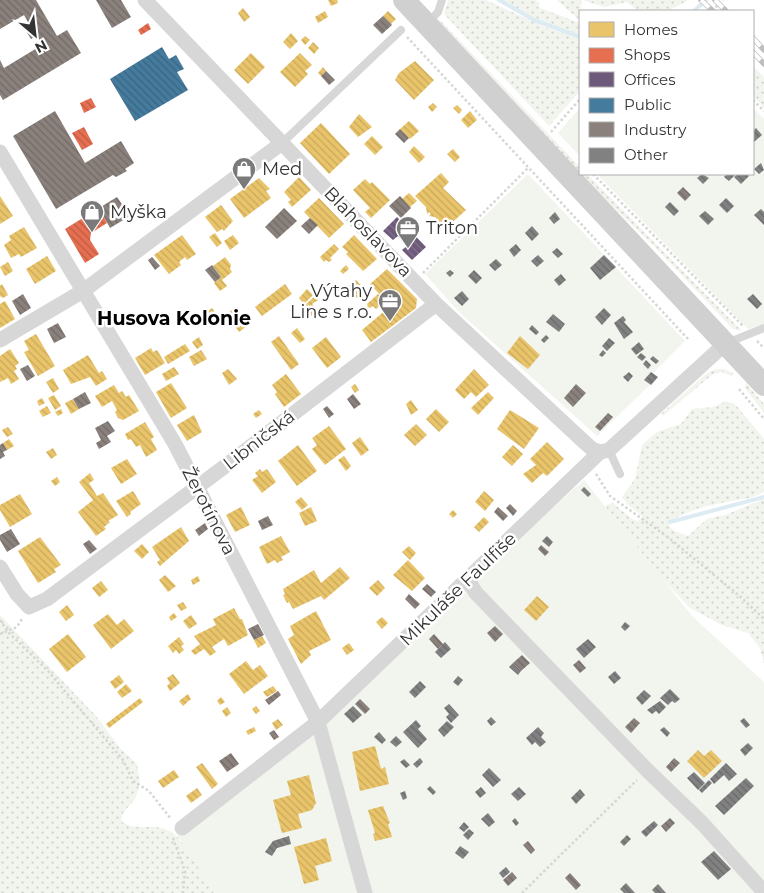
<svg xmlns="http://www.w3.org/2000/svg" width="764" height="893" font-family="Montserrat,sans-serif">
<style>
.grass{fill:url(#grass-dots)}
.garden{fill:#f1f5ed}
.homes{fill:url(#homes-back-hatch)}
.shops{fill:url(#shops-back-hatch)}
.offices{fill:url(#offices-back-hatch)}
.public{fill:url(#public-back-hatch)}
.industry{fill:url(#industry-back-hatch)}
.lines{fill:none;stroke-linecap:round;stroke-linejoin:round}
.stream{stroke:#ddebf3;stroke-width:4}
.building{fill:url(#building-back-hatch)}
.path{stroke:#d6d6d6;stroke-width:2.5;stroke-dasharray:2.5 2.5;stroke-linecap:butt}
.lane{stroke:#d7d7d7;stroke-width:8}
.street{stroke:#d7d7d7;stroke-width:15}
.secondary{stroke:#d0d0d0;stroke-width:22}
.rail-casing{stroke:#bebebe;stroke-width:5.5}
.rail{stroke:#fff;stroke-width:4;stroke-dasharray:11;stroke-linecap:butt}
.labels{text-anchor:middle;stroke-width:5;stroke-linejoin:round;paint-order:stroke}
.poi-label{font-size:18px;fill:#333;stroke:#fff;text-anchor:start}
.street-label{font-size:18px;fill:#333;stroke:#fff}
.neighbourhood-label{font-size:19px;font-weight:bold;fill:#000;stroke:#fff}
</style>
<defs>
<pattern id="grass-dots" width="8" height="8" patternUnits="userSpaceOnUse" patternTransform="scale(1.25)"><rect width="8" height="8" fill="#f1f5ed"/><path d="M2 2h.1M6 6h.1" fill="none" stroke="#cfd2cc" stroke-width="1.8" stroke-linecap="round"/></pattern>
<pattern id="homes-back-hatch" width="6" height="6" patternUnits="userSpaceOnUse" patternTransform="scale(1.25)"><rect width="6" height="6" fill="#e9c46a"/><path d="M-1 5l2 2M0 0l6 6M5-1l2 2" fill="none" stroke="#c8a95c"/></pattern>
<pattern id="shops-back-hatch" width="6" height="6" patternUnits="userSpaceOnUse" patternTransform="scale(1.25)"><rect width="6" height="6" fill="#e76f51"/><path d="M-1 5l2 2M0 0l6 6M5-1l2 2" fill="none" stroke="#bc5c44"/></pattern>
<pattern id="offices-back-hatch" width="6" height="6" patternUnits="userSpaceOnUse" patternTransform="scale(1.25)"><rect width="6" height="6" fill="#6d597a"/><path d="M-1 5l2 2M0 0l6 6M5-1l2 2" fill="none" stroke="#82738c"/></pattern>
<pattern id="public-back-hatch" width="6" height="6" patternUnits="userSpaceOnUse" patternTransform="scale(1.25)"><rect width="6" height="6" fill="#457b9d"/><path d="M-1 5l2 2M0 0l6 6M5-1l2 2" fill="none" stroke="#3a6581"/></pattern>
<pattern id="industry-back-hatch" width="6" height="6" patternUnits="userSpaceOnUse" patternTransform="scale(1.25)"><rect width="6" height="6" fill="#8a817c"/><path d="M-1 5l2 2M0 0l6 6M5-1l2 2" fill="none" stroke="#716a66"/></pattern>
<pattern id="building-back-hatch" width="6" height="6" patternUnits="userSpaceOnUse" patternTransform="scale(1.25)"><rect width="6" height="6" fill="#818181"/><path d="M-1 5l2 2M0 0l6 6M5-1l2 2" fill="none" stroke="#6a6a6a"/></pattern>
</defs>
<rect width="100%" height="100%" fill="#fff"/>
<g class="grass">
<path d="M448,0h38l59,27 35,12v52l-31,35 -105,-112z"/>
<path d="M495,0h40l5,3 -2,4 42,16v12l-35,-12z"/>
<path d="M557,0h25l-4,19z"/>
<path d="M583,0h103l1,1 -19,10h-30l-11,-9 -23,5z"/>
<path d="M439,19l141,148v7h7l155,157 -9,-2 -82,-86 -68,-65 -146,-158z"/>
<path d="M753,66l11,11v31l-11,-12z"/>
<path d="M716,369h9l9,5 -3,2 -9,-4 -9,2 -50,42 -2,-2 45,-40z"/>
<path d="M746,383l18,21v9l-19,-25z"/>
<path d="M726,401l10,4 28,34v52c-12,9 -24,8 -38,11 -21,4 -39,9 -57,20 0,9 11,11 19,14l19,-17 18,-4 39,-16v165l-4,-16 -12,-15 -26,-8 -32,-17 -25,-26 -58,-73 -1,-4 7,-2 19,16 6,2 5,-4 -16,-13 -5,-7 13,-18 7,-34 15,-13 24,-8 11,-15 22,-2z"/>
<path d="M0,615l96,101 24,32 17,16 3,20 -5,15 -12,14 -2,8c12,10 27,4 41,7 22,5 41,47 52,65h-214z"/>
</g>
<g class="garden">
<path d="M580,108v48l-22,-23z"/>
<path d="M753,108l11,11v205l-16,5 -151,-155h156z"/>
<path d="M528,174l157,167 -32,32 5,4 -61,59 -138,-124 -34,-38z"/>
<path d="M584,480l108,136 72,66v211h-550l-33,-53 -5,-3z"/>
</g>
<g class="homes">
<path d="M328,0h9l1,3 -7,3z"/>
<path d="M243,8l7,9 -6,5 -6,-9z"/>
<path d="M325,11l3,6 -10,6 -3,-6z"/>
<path d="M388,11l8,8 -5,5 -8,-8z"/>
<path d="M291,33l7,8 -8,8 -7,-7z"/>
<path d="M305,36l5,4 -5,5 -4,-5z"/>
<path d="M313,42l6,6 -5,6 -6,-6z"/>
<path d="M251,53l14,14 -17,17 -14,-14z"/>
<path d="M300,53l12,12 -7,6 3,3 -13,13 -15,-15z"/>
<path d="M415,61l19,19 -20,20 -19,-20 4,-7z"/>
<path d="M323,67l3,4 -5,5 -3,-3z"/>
<path d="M433,103l4,4 -5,5 -4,-5z"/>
<path d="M457,105l5,5 -3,4 -6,-6z"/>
<path d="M470,111l7,9 -9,8 -7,-8z"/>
<path d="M359,114l13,13 -14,10 -9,-10z"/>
<path d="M409,121l10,10 -9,8 -10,-10z"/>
<path d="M321,123l29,31 -21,20 -29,-31z"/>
<path d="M372,136l11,11 -8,8 -11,-11z"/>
<path d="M414,146l11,11 -6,6 -10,-11z"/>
<path d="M453,149l7,8 -5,5 -8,-8z"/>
<path d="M441,173l8,9 -6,6 23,22 -20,18 -11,-11 -6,-1 2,-2 -2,-2 -2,2 -1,-7 -11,-11z"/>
<path d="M299,177l12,13 -19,17 -4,-5 3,-2 -7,-8z"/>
<path d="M259,178l11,11 -4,2 5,7 -27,20 -14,-19z"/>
<path d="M365,179l5,5 2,-2 18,18 -19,18 -6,-6 5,-4 -17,-18z"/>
<path d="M409,193l8,8 -7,6 -8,-8z"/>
<path d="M0,196l13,20 -13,8z"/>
<path d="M319,198l25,26 -15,14 -25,-26z"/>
<path d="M221,205l12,16 -9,10 -2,-2 -5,3 -12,-15z"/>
<path d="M24,227l13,21 -16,9 -2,-3 -8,4 -7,-13 7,-5 -2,-4z"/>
<path d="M215,233l7,10 -5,4 -8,-10z"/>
<path d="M182,235l14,19 -9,6 -2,-3 -6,5 2,3 -12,9 -15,-19z"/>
<path d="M233,235l6,8 -9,7 -6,-9z"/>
<path d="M354,235l23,24 -14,12 -17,-17 2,-2 -6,-5z"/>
<path d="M334,244l5,5 -9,9 2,2 -3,2 -3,-2 -2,2 -4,-5z"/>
<path d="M47,256l9,15 -21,13 -9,-15z"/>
<path d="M225,257l6,8 -1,4 2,3 -10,8 5,6 -7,5 -6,-8 7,-6 -8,-11z"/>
<path d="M8,262l5,9 -8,5 -5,-9z"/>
<path d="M346,265l3,4 -6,5 -3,-3z"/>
<path d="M387,269l30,30 -1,9 -45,34 -9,-12 25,-21 -5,-5 -6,5 -3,-3 -3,2 -2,-1 -1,-3 11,-10 4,3 -12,-13z"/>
<path d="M356,280l9,10 -8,8 -10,-10z"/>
<path d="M2,284l6,11 -5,3 -3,-2v-10z"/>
<path d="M285,284l7,10 -30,22 -7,-9z"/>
<path d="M307,289l6,6 -9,9 -5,-6z"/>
<path d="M315,296l3,4 -6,4 9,12 -6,4 -11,-14z"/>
<path d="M5,301l10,18 -15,9v-24z"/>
<path d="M212,308l4,6 -7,5 -4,-6z"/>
<path d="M233,309l6,7 -6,5 -6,-7z"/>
<path d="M245,316l6,7 -12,9 -5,-7z"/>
<path d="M297,328l8,11 -5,4 -9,-10z"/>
<path d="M36,334l19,32 -17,10 -14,-24 5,-2 -5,-9z"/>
<path d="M279,336l20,28 -8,6 -20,-28z"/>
<path d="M520,336l20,19 -12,14 -21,-16z"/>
<path d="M199,337l4,8 -6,4 -5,-7z"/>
<path d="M326,337l15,20 -14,11 -15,-20z"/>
<path d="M185,344l5,7 -22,13 -4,-7z"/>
<path d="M151,348l2,4 4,-2 8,13 -20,12 -10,-17z"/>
<path d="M10,349l9,14 -4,3 2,3 -3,2 5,8 -8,5 -3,-6 -8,4v-26z"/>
<path d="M201,350l6,9 -13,7 -5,-9z"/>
<path d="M88,355l11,18 3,-2 5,8 -11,7 -6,-9 -19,7 -8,-14z"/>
<path d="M174,367l5,7 -13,7 -4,-7z"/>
<path d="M228,369l9,10 -8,6 -7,-12z"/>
<path d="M474,369l15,16 -13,12 -5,-5 -7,7 -9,-9z"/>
<path d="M286,374l15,20 -17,13 -9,-13 2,-2 -5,-7z"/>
<path d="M53,378l6,11 -6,4 -7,-11z"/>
<path d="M171,383l16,25 -16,10 -15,-26z"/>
<path d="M355,384l4,6 -4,3 -4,-6z"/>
<path d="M114,385l5,8 3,-2 4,6 3,-2 10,16 -16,9 -5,-2 -3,-6 2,-2 -5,-9 -10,6 -7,-11z"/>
<path d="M488,392l6,6 -16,17 -7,-7z"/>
<path d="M54,395l7,11 -6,4 -7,-12z"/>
<path d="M42,398l3,5 -6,3 -2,-5z"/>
<path d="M73,399l6,10 -8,5 -6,-11z"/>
<path d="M411,400l7,10 -7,5 -5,-11z"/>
<path d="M47,406l4,7 -8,4 -4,-6z"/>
<path d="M61,409l2,4 -5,3 -3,-4z"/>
<path d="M436,409l13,13 -10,10 -13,-13z"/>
<path d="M259,410l3,4 -6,4 -3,-4z"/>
<path d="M510,410l29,18 -15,21 -27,-20z"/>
<path d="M194,415l8,17 -15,9 -10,-16z"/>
<path d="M145,422l9,15 -3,2 6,11 -11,7 -6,-12 -4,2 -5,-8 -3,1 -3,-6z"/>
<path d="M416,424l11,11 -12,11 -11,-11z"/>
<path d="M329,426l17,23 -21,16 -13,-16 5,-4 -5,-7z"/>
<path d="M8,427l5,7 -6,3 -5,-7z"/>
<path d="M360,437l9,13 -8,6 -9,-13z"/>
<path d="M9,439l5,7 -7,4 -4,-7z"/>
<path d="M547,442l17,17 -17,17 -4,-3 -11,10 -9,-9 13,-9 -6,-6z"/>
<path d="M298,445l19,26 -20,15 -19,-25z"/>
<path d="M513,445l10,9 -11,12 -10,-9z"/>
<path d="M53,448l4,7 -6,4 -5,-7z"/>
<path d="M344,456l7,10 -5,5 -8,-11z"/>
<path d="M127,459l10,15 -16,10 -10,-16z"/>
<path d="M260,469l2,3 5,-3 9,13 -14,11 -10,-13 6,-4 -3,-3z"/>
<path d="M90,473l4,7 -5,3 8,13 6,-3 15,22 -10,6 2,1 -6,5 2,2 -10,7 -18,-24 15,-12 -14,-18z"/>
<path d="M57,477l3,5 -5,4 -4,-5z"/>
<path d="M133,491l8,13 -11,8 1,2 -4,3 -11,-16z"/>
<path d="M484,491l10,9 -9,11 -10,-9z"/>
<path d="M20,494l12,20 -22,13 -10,-17v-5z"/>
<path d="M301,497l7,8 -6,5 -7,-8z"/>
<path d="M241,507l9,18 -15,7 -9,-17z"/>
<path d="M311,507l6,14 -12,5 -6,-13z"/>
<path d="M453,510l4,4 -4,4 -4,-4z"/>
<path d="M484,517l5,5 -10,10 -5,-5z"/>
<path d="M181,527l8,14 -29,25 -3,-4 3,-2 -8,-13z"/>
<path d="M281,536l9,16 -9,5 2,3 -6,3 -2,-3 -8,4 -8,-17z"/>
<path d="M40,537l21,28 -7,4 2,3 -18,11 -20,-32z"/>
<path d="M142,544l7,8 -7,7 -8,-8z"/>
<path d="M409,546l7,7 -6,7 -8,-8z"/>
<path d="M408,560l17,18 -13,13 -19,-16z"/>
<path d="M340,567l10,11 -26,22 -3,-4 -28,13 -4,-7 -2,1 -4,-8 2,-1 -2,-5 31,-19 7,13z"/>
<path d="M165,575l11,11 -8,6 -9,-12z"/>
<path d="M198,576l2,5 -7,4 -2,-5z"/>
<path d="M378,580l7,8 -8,8 -8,-8z"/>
<path d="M101,581l7,9 -9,7 -7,-9z"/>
<path d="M537,596l12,11 -13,14 -12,-11z"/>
<path d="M183,602l4,6 -6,3 -4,-6z"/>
<path d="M67,605l7,10 -8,6 -7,-9z"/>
<path d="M234,608l6,11h2l6,16 -20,11 -4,-7 -12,8 4,5 -6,4 -6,-7 -9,6 -4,-4 9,-7 -6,-8 22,-11 -3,-6z"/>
<path d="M316,611l15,29 -22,11 2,4 -10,9 -13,-25 6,-4 -4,-9z"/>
<path d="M174,613l3,4 -6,4 -2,-4z"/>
<path d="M108,614l9,11 7,-6 10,12 -23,18 -18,-24z"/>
<path d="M191,615l6,9 -8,5 -6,-8z"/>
<path d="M382,617l6,6 -6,6 -6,-7z"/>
<path d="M68,634l18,23 -19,15 -18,-23z"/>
<path d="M262,636l4,7 -8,5 -4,-8z"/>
<path d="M179,637l5,7 -3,2 3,4 -5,4 -3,-4 -3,3 -5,-7z"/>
<path d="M349,643l5,7 -7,5 -5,-7z"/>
<path d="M246,661l7,9 7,-5 8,11 -24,18 -15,-20z"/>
<path d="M173,674l7,9 -10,8 -3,-5 3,-3 -3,-5z"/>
<path d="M119,675l5,7 -9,7 -5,-7z"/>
<path d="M126,684l6,7 -10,7 -5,-6z"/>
<path d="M273,686l4,5 -10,6 -4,-5z"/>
<path d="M188,694l3,5 -8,7 -4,-5z"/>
<path d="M221,697l4,5 -5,3 -3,-4z"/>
<path d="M140,698l3,4 -34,26 -3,-4z"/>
<path d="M256,706l4,5 -4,3 -4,-5z"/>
<path d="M227,707l4,6 -5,4 -4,-6z"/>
<path d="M278,719l5,6 -7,5 -4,-7z"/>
<path d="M254,727l2,4 -8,4 -2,-4z"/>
<path d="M375,746l6,23 4,-2 4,17 -29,7 -8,-39z"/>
<path d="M698,750l6,6 7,-6 11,11 -18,17 -17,-17z"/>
<path d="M202,763l16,21 -6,5 -16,-22z"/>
<path d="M174,770l5,7 -16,11 -5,-7z"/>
<path d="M309,775l7,28 -4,7 -14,4 4,14 -20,5 -9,-33 18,-5 -4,-14z"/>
<path d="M197,788l5,7 -11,8 -5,-7z"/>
<path d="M383,806l7,17 -2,1 4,13 -17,4 -2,-7 2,-1 -7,-23z"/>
<path d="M326,838l6,23 -17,5 4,14 -15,4 -10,-37z"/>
</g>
<g class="shops">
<path d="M148,23l3,6 -10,6 -3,-5z"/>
<path d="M91,98l5,9 -12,6 -4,-10z"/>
<path d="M84,127l9,17 -11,6 -10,-17z"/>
<path d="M99,208l8,15 -16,10 -1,7 9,14 -14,9 -20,-34z"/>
</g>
<path class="offices" d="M397,217l29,30 -14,13 -10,-10 5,-4 -9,-10 -5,4 -10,-9z"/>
<path class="public" d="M162,47l7,12 7,-4 8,14 -7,3 11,18 -53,31 -25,-42z"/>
<g class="industry">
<path d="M0,0h36l21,36 10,-6 14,23 -78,47 -3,-5v-35l4,8 38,-23 -6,-9 -5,3 -7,-11 5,-4 -5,-9 -24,14z"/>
<path d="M96,0h25l10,17 -19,11z"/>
<path d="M383,16l9,9 -10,9 -9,-9z"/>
<path d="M326,71l9,9 -6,5 -8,-9z"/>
<path d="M55,111l30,52 36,-22 13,22 -9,6 2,2 -11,6 -3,-2 -57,34 -43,-73z"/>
<path d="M400,129l9,9 -5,5 -9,-9z"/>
<path d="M683,187l8,8 -6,6 -8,-8z"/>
<path d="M400,196l11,12 -10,10 -12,-12z"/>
<path d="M117,197l13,19 -20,12 -11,-20z"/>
<path d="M284,208l13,13 -20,18 -12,-12z"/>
<path d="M310,218l8,7 -9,9 -8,-8z"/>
<path d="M152,257l8,9 -5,4 -7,-10z"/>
<path d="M212,265l9,12 -6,5 -10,-12z"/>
<path d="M23,294l8,14 -11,7 -8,-14z"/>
<path d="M58,323l8,14 -12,6 -7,-14z"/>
<path d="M28,365l7,11 -8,5 -7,-12z"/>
<path d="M576,384l10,9 -13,14 -9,-9z"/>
<path d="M85,392l6,11 -12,6 -6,-10z"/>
<path d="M353,394l8,10 -7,5 -7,-10z"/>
<path d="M327,406l7,8 -5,4 -6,-9z"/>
<path d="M608,413l5,4 -13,14 -5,-4z"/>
<path d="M108,421l7,10 -8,5 4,6 -12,7 -3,-6 5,-3 -6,-12z"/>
<path d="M3,443l4,7 -4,2 2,4 -5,3v-14z"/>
<path d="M510,504l7,7 -4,5 -7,-8z"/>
<path d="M498,507l10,9 -5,5 -9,-9z"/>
<path d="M268,516l5,9 -11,5 -4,-9z"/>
<path d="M205,523l3,6 -9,7 -4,-6z"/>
<path d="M11,529l9,15 -13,8 -7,-12v-5z"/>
<path d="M89,540l8,9 -7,5 -7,-10z"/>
<path d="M541,545l8,7 -4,4 -7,-7z"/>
<path d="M427,584l9,8 -5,5 -9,-8z"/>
<path d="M409,594l11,10 -5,5 -10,-10z"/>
<path d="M258,624l6,11 -10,5 -6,-11z"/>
<path d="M495,626l8,8 -8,8 -8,-9z"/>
<path d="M434,634l9,10 -5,5 -9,-10z"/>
<path d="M522,655l8,8 -9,8 -8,-8z"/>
<path d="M579,660l7,8 -6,5 -7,-8z"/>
<path d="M278,691l3,4 -12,10 -4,-5z"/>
<path d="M360,699l10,10 -5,5 -10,-10z"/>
<path d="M634,718l6,5 -9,10 -6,-6z"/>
<path d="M274,730l5,7 -5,3 -5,-7z"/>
<path d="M231,753l8,11 -12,8 -8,-11z"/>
<path d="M674,758l6,5 -9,9 -5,-5z"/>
<path d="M670,818l5,5 -9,9 -5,-6z"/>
<path d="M528,841l7,9 -4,4 -8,-9z"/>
<path d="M512,872l5,6 -9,8 -5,-6z"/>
<path d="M570,873l11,12 -5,5 -11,-12z"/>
</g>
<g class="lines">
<g class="stream">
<path d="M499,0l35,20 46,17"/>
<path d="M694,11l12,-11"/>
<path d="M670,522l94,-25"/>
</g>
</g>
<g class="building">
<path d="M756,128l6,7 -8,7 -1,-11z"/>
<path d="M761,163l3,7 -5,4 -5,-5z"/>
<path d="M702,174l7,4 -6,6 -6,-6z"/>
<path d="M727,174h9l-7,7 -5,-4z"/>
<path d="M738,174h9l2,2 -8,8 -7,-7z"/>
<path d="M726,198l8,8 -7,7 -8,-8z"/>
<path d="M670,202l9,9 -5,5 -9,-9z"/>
<path d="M761,209l3,3v13l-10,-10z"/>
<path d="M705,211l9,8 -6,6 -9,-9z"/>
<path d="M555,212l5,7 -6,5 -5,-6z"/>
<path d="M532,226l7,8 -7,7 -7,-8z"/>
<path d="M516,244l5,6 -7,7 -5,-7z"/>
<path d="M557,248l6,6 -5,4 -6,-6z"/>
<path d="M538,255l6,6 -7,6 -6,-6z"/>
<path d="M604,255l12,12 -16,13 -10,-12z"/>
<path d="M496,259l6,6 -7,6 -6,-6z"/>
<path d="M450,270l4,3 -4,4 -4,-4z"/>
<path d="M474,270l8,8 -6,6 -8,-8z"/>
<path d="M561,274l5,6 -7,6 -5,-6z"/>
<path d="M462,291l7,8 -7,7 -8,-8z"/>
<path d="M753,294l9,10 -5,5 -10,-10z"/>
<path d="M604,308l7,7 -9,10 -7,-8z"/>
<path d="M553,314l12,10 -6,8 -13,-10z"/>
<path d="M623,316l3,4 -2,2 9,10 -9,7 -10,-16z"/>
<path d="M532,325l7,7 -3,3 -7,-6z"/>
<path d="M546,335l3,3 -5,5 -3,-3z"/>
<path d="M609,338l6,5 -8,8 -5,-5z"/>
<path d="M639,342l5,7 -8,6 -5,-6z"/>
<path d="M603,350l3,3 -4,4 -3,-2z"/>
<path d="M641,353l5,4 -4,4 -5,-4z"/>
<path d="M653,356l6,5 -3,3 -6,-5z"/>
<path d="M646,360l5,5 -3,4 -5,-5z"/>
<path d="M629,372l4,4 -5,6 -5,-5z"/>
<path d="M651,372l7,5 -7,8 -7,-5z"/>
<path d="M584,487l7,7 -3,3 -7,-7z"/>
<path d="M547,536l6,6 -4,5 -7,-6z"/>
<path d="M625,622l5,4 -5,5 -4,-4z"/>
<path d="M588,639l8,8 -12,11 -8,-9z"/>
<path d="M445,642l6,7 -10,9 -6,-6z"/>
<path d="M513,663l8,8 -3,4 -9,-8z"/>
<path d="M615,671l6,7 -7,6 -6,-7z"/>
<path d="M458,676l5,4 -5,6 -5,-4z"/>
<path d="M420,681l6,6 -11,11 -6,-6z"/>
<path d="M670,689l10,10 -5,4 -3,-2 -4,4 -8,-7z"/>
<path d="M644,690l7,6 -9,9 -6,-7z"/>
<path d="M660,701l6,6 -7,7 -3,-3 -4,3 -5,-4z"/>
<path d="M449,704l10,11 -8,8 -5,-6 3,-3 -5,-6z"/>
<path d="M353,706l9,9 -9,8 -9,-9z"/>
<path d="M491,717l5,5 -5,4 -4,-5z"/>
<path d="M744,718l6,7 -4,3 -6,-7z"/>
<path d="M416,720l5,6 -3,3 9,10 -9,9 -15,-16z"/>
<path d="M447,721l7,6 -10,10 -6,-7z"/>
<path d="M538,727l6,6 -3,4 5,5 -6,5 -5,-5 -3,3 -6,-7z"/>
<path d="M664,727l6,6 -3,4 -7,-7z"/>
<path d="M379,732l7,8 -4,4 -8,-7z"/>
<path d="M396,736l6,6 -6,5 -6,-5z"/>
<path d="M748,743l5,5 -8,8 -5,-6z"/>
<path d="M420,758l3,4 -6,6 -4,-4z"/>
<path d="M404,759l6,6 -4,3 -6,-6z"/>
<path d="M726,763l11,11 -8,7 -5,-6 -10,9 -4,-5z"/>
<path d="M489,768l12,12 -8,7 -11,-12z"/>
<path d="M694,772l11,11 -7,7 -11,-12z"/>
<path d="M746,778l8,8 -30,29 -9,-9z"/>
<path d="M709,780l3,3 -10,10 -3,-3z"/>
<path d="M430,786l6,6 -3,3 -6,-6z"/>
<path d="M481,787l5,6 -6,5 -5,-6z"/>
<path d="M519,787l7,7 -8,7 -7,-7z"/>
<path d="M580,789l5,6 -9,9 -5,-6z"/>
<path d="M405,791l2,7 -4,2 -3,-7z"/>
<path d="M488,813l7,9 -6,5 -8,-8z"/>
<path d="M515,818l4,5 -3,3 -4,-5z"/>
<path d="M654,821l4,4 -12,12 -5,-5z"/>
<path d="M464,822l5,5 -5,5 -5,-4z"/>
<path d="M469,829l5,4 -6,7 -5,-5z"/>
<path d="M627,835l4,4 -7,7 -4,-4z"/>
<path d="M289,836l2,8 -14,4 -5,8 -7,-4 8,-11z"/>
<path d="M460,846l9,6 -6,7 -8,-6z"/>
<path d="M714,851l17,18 -13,11 -17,-18z"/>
<path d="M506,867l4,5 -7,6 -4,-5z"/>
<path d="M626,883l9,10h-11l-4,-4z"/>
<path d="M658,884l8,9h-11l-3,-3z"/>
</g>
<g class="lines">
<g class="path">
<path d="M712,11l11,-11"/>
<path d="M407,37l281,302"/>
<path d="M753,100l11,11"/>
<path d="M551,132l29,-33"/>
<path d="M593,174l150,152"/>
<path d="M423,273l106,-106"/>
<path d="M757,341l7,7"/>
<path d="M739,389l25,30"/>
<path d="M596,474l14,22 59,42 73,60 22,21"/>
<path d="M0,620l8,12 40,39 75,89 10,21 16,10 22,28"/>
<path d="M0,634l17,-7 5,-8"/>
<path d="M173,838l12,33 -2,22"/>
<path d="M522,893l115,-113"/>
</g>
<g class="lane">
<path d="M428,23l10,-11 4,-12"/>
<path d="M282,143l119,-113"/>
<path d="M727,343l37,-15"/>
<path d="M609,450l11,24"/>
</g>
<g class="street">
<path d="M145,0l291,304 145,135 11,10 8,3"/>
<path d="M0,152l175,292 143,278 47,171"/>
<path d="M0,340l83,-49 199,-148"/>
<path d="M0,567l17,27 12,13 18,-8 173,-129 216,-166"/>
<path d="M468,580l8,13 171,177 55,53 62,69"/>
<path d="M182,828l136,-106 282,-270 9,-2 117,-107"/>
</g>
<path class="secondary" d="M404,0l360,385"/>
<g class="rail-casing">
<g id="rail">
<path d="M701,0l12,11"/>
<path d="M715,0l11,11"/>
<path d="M753,38l11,12"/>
<path d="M753,52l11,12"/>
</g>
</g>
<use href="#rail" class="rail"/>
</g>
<defs>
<g id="shop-pin" transform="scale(1.25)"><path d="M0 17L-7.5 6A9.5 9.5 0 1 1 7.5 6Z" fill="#7a7a7a" stroke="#fff"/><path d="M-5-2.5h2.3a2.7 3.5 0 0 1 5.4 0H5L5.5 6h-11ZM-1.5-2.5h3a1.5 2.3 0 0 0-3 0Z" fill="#fff"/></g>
<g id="office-pin" transform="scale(1.25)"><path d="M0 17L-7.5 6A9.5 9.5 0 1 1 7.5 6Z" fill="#7a7a7a" stroke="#fff"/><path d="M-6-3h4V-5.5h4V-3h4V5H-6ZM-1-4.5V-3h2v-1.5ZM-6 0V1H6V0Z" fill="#fff"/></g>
</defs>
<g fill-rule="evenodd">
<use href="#shop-pin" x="244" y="169"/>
<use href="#shop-pin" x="92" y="212"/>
<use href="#office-pin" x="408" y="228"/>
<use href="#office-pin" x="390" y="301"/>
</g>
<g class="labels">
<g class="poi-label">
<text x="262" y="175">Med</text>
<text x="110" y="218">Myška</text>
<text x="426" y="234">Triton</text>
<text x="372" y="297" text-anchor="end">Výtahy<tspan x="372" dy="21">Line s r.o.</tspan></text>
</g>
<g class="street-label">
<text transform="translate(368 232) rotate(46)" y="6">Blahoslavova</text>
<text transform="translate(259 440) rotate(-38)" y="6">Libničská</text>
<text transform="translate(209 511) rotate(63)" y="6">Žerotínova</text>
<text transform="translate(458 589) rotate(-44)" y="6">Mikuláše Faulfiše</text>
</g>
<g class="neighbourhood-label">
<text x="174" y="325">Husova Kolonie</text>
</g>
</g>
<rect x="579" y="10" width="175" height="165" fill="#ffffff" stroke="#adadad"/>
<rect x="589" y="22" width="25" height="15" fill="#e9c46a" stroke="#adadad"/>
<text x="624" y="35" font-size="15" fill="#333333">Homes</text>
<rect x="589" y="48" width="25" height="15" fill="#e76f51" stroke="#adadad"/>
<text x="624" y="60" font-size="15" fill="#333333">Shops</text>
<rect x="589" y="72" width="25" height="15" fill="#6d597a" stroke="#adadad"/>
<text x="624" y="85" font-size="15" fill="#333333">Offices</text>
<rect x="589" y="98" width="25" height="15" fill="#457b9d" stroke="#adadad"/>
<text x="624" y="110" font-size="15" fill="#333333">Public</text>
<rect x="589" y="122" width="25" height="15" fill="#8a817c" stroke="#adadad"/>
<text x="624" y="135" font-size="15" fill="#333333">Industry</text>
<rect x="589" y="148" width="25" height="15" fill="#818181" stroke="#adadad"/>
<text x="624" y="160" font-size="15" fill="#333333">Other</text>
<g transform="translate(35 35) rotate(152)" stroke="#ffffff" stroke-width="4" paint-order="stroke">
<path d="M0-4L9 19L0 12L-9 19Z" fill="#333333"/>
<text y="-8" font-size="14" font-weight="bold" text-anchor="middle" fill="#333333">N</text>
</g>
</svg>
